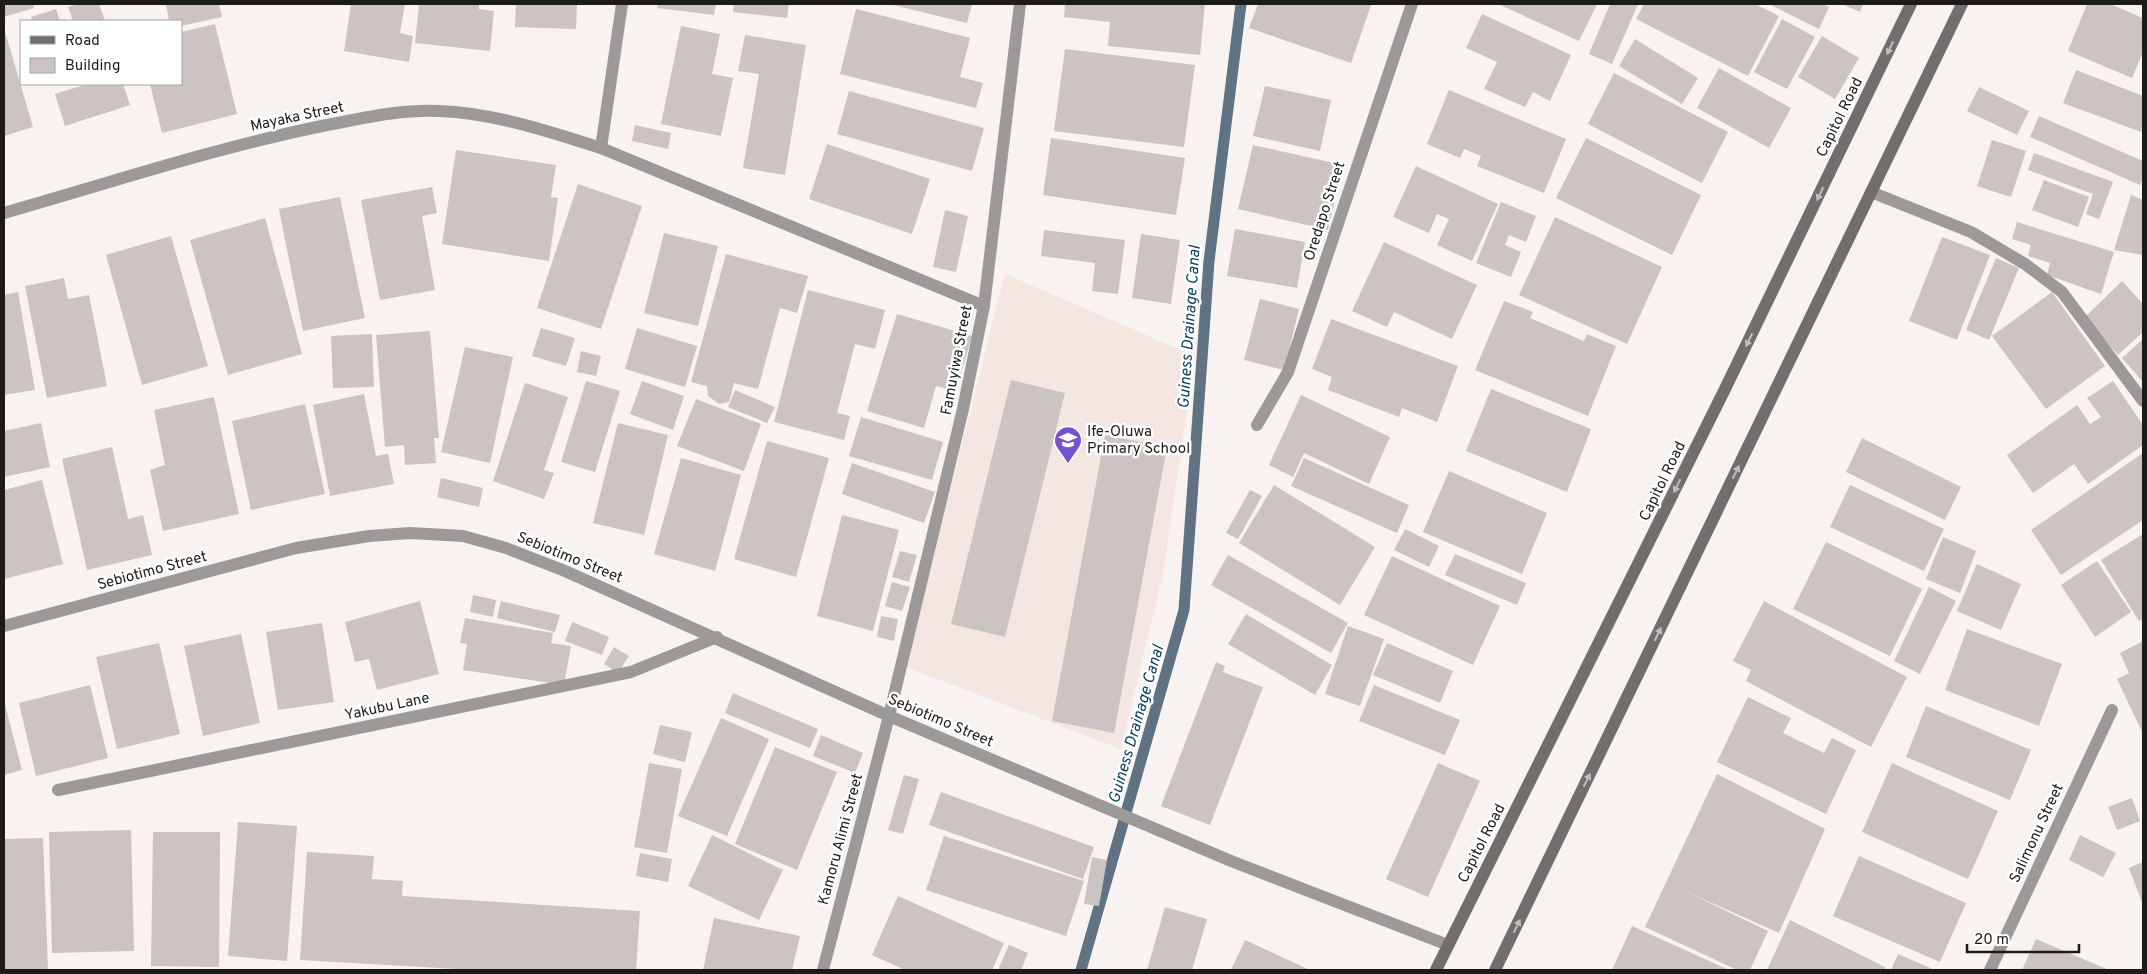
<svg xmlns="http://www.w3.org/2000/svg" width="2147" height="974" font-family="Overpass,sans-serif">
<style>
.built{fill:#f4e6e0}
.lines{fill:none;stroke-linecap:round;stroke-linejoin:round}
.stream{stroke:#5f7382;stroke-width:11}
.building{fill:#cbc4c3}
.minor{stroke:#9c9999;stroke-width:12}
.secondary{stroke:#726e6e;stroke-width:12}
.oneway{fill:#c0bebe}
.labels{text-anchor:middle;stroke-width:5;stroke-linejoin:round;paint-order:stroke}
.street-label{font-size:15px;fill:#1d1b1a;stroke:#fff}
.poi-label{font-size:15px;fill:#1d1b1a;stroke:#fff;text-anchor:start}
.water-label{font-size:16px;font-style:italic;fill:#084260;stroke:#fff}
</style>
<rect width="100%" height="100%" fill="#f8f2f0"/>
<path class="built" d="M1005,274l190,82 -32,217 -42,176 -215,-82z"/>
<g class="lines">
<path class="stream" d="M1081,970l103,-360 25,-349 32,-257"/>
</g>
<g class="building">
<path d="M4,4h29l1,4 -30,9z"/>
<path d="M78,4h21l6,17h-32l-5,-14z"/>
<path d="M166,4h53l3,13 -41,9v-5h-12z"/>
<path d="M351,4h54l-5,29 13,3 -4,26 -65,-11z"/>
<path d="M419,4h60v5l15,2 -4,40 -75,-8z"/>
<path d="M516,4h61l-1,25 -61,-2z"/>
<path d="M658,4h58l-2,11 -57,-7z"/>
<path d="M734,4h55l-2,14 -54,-6z"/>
<path d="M889,4h83l-5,19z"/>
<path d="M1065,4h140l-5,51 -92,-9 2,-24 -46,-5z"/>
<path d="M1258,4h108l5,1 -20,58 -102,-35z"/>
<path d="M1498,4h99l-18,37z"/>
<path d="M1610,4h28l-26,60 -23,-10z"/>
<path d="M1644,4h111l24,12 -31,60 -112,-57z"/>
<path d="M1769,4h54l6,3 -10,22z"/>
<path d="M1842,4h21l-3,8z"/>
<path d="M2087,4h23l33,14v34l-11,26 -64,-27z"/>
<path d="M56,9l4,12h-28l-1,-4z"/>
<path d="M856,9l114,29 -10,39 23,6 -7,25 -136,-34z"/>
<path d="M1482,14l89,41 -21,46 -17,-9 -8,15 -41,-18 13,-27 -31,-14z"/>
<path d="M1782,19l33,18 -28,52 -33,-17z"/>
<path d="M215,24l22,90 -75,19 -12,-49h31v-52z"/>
<path d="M681,26l39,8 -8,40 21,4 -12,58 -60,-12z"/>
<path d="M4,28l29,99 -29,9z"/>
<path d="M745,35l61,10 -21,130 -42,-7 16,-94 -21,-3z"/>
<path d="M1822,36l37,22 -24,41 -37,-22z"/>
<path d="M1635,39l63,39 -16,26 -63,-38z"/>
<path d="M1065,49l130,16 -11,82 -130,-16z"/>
<path d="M1719,68l72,40 -22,40 -72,-40z"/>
<path d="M2076,70l67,26v29l-2,7 -78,-29z"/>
<path d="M1614,73l114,59 -26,51 -114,-59z"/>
<path d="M87,84h36l7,21 -65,21 -10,-32z"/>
<path d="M1265,86l66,14 -11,51 -67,-15z"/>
<path d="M1979,87l50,24 -12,24 -50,-24z"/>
<path d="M1449,90l117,49 -22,54 -67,-27 4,-10 -17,-7 -4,9 -33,-14z"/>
<path d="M849,91l135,37 -12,43 -135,-37z"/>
<path d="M2039,116l104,45v17l-3,7 -110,-48z"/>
<path d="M635,125l36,8 -3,16 -36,-8z"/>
<path d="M1051,138l134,20 -9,57 -133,-20z"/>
<path d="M1586,138l115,57 -29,60 -116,-57z"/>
<path d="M1992,140l34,11 -15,46 -34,-11z"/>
<path d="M827,144l103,35 -18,55 -103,-35z"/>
<path d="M1253,145l90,20 -15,65 -90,-21z"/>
<path d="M456,150l100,15 -5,32 7,1 -9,63 -107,-17z"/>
<path d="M2034,153l79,29 -14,37 -13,-5 7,-20 -65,-24z"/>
<path d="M1416,166l82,38 -26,57 -35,-16 12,-26 -12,-5 -8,19 -36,-16z"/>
<path d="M2044,180l45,17 -11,30 -46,-17z"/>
<path d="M578,184l64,22 -41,123 -64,-21z"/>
<path d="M432,187l5,26 -15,3 13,74 -55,10 -19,-100z"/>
<path d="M2131,195l12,5v55l-29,-5z"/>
<path d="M340,197l25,121 -62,13 -24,-122z"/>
<path d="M1501,202l35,14 -10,26 -17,-7 -4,10 16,7 -10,25 -35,-14z"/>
<path d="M945,210l23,6 -12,56 -23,-5z"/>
<path d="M1555,217l107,50 -35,77 -108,-49z"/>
<path d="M265,218l37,136 -74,21 -38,-135z"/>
<path d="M2017,222l97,30 -13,42 -54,-19 3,-12 -22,-7 3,-11 -19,-6z"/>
<path d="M1235,229l70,13 -8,46 -70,-12z"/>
<path d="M1044,230l81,10 -7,54 -26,-3 3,-28 -54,-7z"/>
<path d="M664,233l54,13 -20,80 -54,-13z"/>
<path d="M1141,234l39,6 -9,64 -39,-6z"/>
<path d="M171,236l37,130 -66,19 -36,-130z"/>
<path d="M1942,237l48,18 -33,85 -48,-19z"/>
<path d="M1384,242l93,43 -25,54 -58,-27 -7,15 -35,-16z"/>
<path d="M726,254l82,22 -11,37 -17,-5 -22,81 -24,-6 -5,19 -10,2 -11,-8 -1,-10 -16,-4z"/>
<path d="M1996,258l23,10 -30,72 -23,-10z"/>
<path d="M64,278l4,21 21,-4 18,91 -60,12 -22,-112z"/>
<path d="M2122,281l21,23v28l-25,23 -34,-37z"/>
<path d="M808,290l77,20 -10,39 -20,-5 -18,69 13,3 -6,24 -70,-18z"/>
<path d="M18,292l17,98 -31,5v-100z"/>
<path d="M2052,292l53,74 -59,43 -54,-73z"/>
<path d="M1260,299l39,10 -15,61 -40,-10z"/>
<path d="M1504,301l29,11 -3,6 54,23 3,-7 29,12 -28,70 -113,-46z"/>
<path d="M897,314l75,22 -16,55 -20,-5 -12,42 -57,-17z"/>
<path d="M1331,319l127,47 -21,56 -35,-14 -3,9 -71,-27 4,-13 -20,-8z"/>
<path d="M541,328l34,10 -9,28 -34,-10z"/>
<path d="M637,328l60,18 -12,41 -60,-18z"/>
<path d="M430,331l9,107h-5l2,25 -31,2 -1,-20 -19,2 -9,-112z"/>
<path d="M372,334l2,53 -41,1 -2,-52z"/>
<path d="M2143,339v43l-21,-24z"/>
<path d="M465,347l48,10 -23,106 -49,-11z"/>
<path d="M581,351l20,5 -5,20 -19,-4z"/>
<path d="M1011,380l54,13 -60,244 -54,-13z"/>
<path d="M586,381l34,10 -25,81 -34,-10z"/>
<path d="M642,381l42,15 -11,34 -43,-16z"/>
<path d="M2113,381l30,44v20l-55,39 -14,-20 -41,29 -26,-38 70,-50 13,19 11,-7 -14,-19z"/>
<path d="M525,383l43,14 -24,73 10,3 -10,26 -51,-18z"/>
<path d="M1491,389l100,40 -24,63 -101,-41z"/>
<path d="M735,390l40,17 -8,16 -39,-16z"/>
<path d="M364,394l12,62 12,-2 6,30 -64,12 -17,-91z"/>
<path d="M1301,395l89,42 -21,47 -65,-31 -11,24 -24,-12z"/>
<path d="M214,397l25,117 -76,17 -13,-61 15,-5 -11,-55z"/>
<path d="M696,399l65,25 -17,47 -67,-25z"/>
<path d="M305,404l20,90 -74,16 -19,-89z"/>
<path d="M861,417l82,25 -11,38 -83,-24z"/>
<path d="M41,423l9,44 -46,10v-46z"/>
<path d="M618,423l50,12 -24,100 -51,-12z"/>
<path d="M1105,435l62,12 -53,286 -62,-12z"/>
<path d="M1862,438l99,49 -16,33 -99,-48z"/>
<path d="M767,441l62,17 -33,119 -62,-18z"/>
<path d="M112,447l16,72 15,-4 9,40 -65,15 -25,-111z"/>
<path d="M2143,453v67l-82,55 -30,-45z"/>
<path d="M681,458l60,17 -26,96 -61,-17z"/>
<path d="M1304,458l105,47 -12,28 -106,-47z"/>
<path d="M852,463l83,29 -11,31 -82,-29z"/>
<path d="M1449,471l98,42 -25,61 -99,-42z"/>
<path d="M441,478l42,10 -4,19 -42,-10z"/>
<path d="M42,480l21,84 -59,15v-89z"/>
<path d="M1274,485l101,62 -35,58 -101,-62z"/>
<path d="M1850,485l94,44 -20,42 -94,-44z"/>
<path d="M1250,490l12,6 -24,43 -12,-6z"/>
<path d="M842,515l57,15 -26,101 -56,-15z"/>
<path d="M1405,529l34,17 -10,21 -35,-17z"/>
<path d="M2143,534v85l-4,2 -38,-61z"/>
<path d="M1943,537l33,14 -16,42 -34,-14z"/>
<path d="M1826,542l96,47 -32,67 -97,-47z"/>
<path d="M900,551l17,4 -8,27 -17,-5z"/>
<path d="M1455,554l71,29 -9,22 -72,-30z"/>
<path d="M1228,555l120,68 -17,30 -120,-68z"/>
<path d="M1392,556l108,50 -27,59 -109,-50z"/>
<path d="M2097,561l34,51 -36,25 -34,-52z"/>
<path d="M1977,564l44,20 -20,46 -44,-19z"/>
<path d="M892,582l18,5 -8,24 -17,-5z"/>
<path d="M1929,587l27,14 -36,73 -26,-13z"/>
<path d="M473,595l23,5 -3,17 -23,-5z"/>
<path d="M420,601l19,73 -62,16 -8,-31 -14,3 -10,-40z"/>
<path d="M501,601l59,14 -5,17 -58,-14z"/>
<path d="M1764,601l143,76 -36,70 -125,-66 5,-11 -18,-9z"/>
<path d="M1246,614l86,51 -17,30 -87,-51z"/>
<path d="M881,616l17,3 -4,22 -17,-4z"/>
<path d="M465,618l88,15 -2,10 20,3 -7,39 -101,-15 4,-26 -7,-1z"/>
<path d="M572,622l37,15 -7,18 -37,-14z"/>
<path d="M322,623l12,79 -56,8 -12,-78z"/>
<path d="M1348,626l36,13 -24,67 -35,-12z"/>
<path d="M1967,629l95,35 -23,62 -94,-36z"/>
<path d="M241,634l19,89 -57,13 -19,-90z"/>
<path d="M2143,641v93l-26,-55 12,-6 -9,-20z"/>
<path d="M159,643l21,91 -63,15 -21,-92z"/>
<path d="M1387,643l66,28 -13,32 -67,-28z"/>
<path d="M614,647l15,9 -11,17 -14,-9z"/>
<path d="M1216,662l9,4 -2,6 40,15 -53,138 -49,-19z"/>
<path d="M90,685l18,73 -72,18 -17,-73z"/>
<path d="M1374,685l86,35 -15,35 -86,-34z"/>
<path d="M733,693l85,36 -8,19 -85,-35z"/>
<path d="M1748,697l43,21 -8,15 41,20 8,-15 24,12 -30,64 -109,-52z"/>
<path d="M4,701l18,69 -18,5z"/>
<path d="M1926,706l105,44 -21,50 -104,-43z"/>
<path d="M721,718l48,21 -42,97 -49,-20z"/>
<path d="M660,725l32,7 -7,30 -32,-8z"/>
<path d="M821,735l42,18 -8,20 -42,-17z"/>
<path d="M775,747l62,25 -40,98 -62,-26z"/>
<path d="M649,763l33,6 -15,84 -33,-6z"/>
<path d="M1438,763l42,18 -52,116 -42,-18z"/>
<path d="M1892,763l106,48 -30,68 -106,-47z"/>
<path d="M1717,774l108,55 -46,104 -94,-42 83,40 -18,39h-13l-92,-43z"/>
<path d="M904,775l15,4 -16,55 -15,-4z"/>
<path d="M941,792l153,55 -11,32 -154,-54z"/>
<path d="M2132,798l8,23 -23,9 -9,-23z"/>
<path d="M238,822l59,4 -10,135 -59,-5z"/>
<path d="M131,830l3,121 -82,2 -3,-121z"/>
<path d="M153,832h67l-1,135 -68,-1z"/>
<path d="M712,835l71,35 -24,50 -71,-34z"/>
<path d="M2080,835l36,18 -13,24 -34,-17z"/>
<path d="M944,836l140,45 -18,55 -140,-46z"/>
<path d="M43,838l5,132h-44v-131z"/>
<path d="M307,852l67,4 -2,23 31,2 -1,15 238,15 -4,59h-162l-174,-10z"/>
<path d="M640,853l32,6 -4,23 -32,-6z"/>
<path d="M1859,856l107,47 -26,59 -107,-46z"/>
<path d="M1092,857l15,3 -8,46 -15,-2z"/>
<path d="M2143,862v43l-14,-37z"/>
<path d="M898,896l106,47 -12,27h-87l-33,-15z"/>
<path d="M1165,907l42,12 -15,51h-45z"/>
<path d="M714,918l86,18 -8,34h-89z"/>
<path d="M1790,920l95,47 -1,3h-117z"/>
<path d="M1632,926l97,44h-117z"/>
<path d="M2036,939l73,31h-87z"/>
<path d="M1245,940l65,30h-79z"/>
<path d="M1009,945l19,8 -7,17h-23z"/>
<path d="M1898,954l37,16h-44z"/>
</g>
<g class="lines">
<g class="minor">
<path d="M601,148l21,-144"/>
<path d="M1871,192l100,40 54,32 37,28 81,109"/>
<path d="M4,213c105,-30 211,-65 318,-87 38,-7 78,-17 117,-15 55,2 109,20 162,37l383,158"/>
<path d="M1257,425l31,-53 124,-368"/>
<path d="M4,626l292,-78 73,-12 41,-3 53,3 43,12 59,23 324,145 342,145 217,84"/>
<path d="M58,790l573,-118 86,-35"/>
<path d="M823,970l66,-254 74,-307 21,-103 36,-302"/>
<path d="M1990,970l122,-260"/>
</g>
<g class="secondary">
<path d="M1436,970l289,-581 186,-385"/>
<path d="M1495,970l467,-966"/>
</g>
</g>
<defs><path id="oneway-solid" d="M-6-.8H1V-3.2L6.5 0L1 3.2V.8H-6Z" transform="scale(1.25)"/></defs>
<g class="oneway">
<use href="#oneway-solid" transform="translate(1890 48) rotate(115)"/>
<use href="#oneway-solid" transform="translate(1820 194) rotate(116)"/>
<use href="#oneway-solid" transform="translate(1749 340) rotate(116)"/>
<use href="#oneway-solid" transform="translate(1736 472) rotate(-64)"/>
<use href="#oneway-solid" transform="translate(1677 486) rotate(116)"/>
<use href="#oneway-solid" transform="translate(1658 634) rotate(-64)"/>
<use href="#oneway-solid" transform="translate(1587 780) rotate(-64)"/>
<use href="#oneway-solid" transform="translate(1517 926) rotate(-64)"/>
</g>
<defs>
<g id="school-pin" transform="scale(1.4375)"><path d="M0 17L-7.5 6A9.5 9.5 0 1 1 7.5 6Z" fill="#7453cd" stroke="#fff"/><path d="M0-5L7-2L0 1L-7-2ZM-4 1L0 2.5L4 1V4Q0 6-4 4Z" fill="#fff"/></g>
</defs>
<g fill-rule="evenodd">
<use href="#school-pin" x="1068" y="440"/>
</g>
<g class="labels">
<g class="street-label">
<text transform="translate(297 116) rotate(-12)" y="5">Mayaka Street</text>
<text transform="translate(1839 117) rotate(-64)" y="5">Capitol Road</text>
<text transform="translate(1324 211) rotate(-72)" y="5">Oredapo Street</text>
<text transform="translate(956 360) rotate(-79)" y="5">Famuyiwa Street</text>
<text transform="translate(1662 481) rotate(-64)" y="5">Capitol Road</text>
<text transform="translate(570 557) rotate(22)" y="5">Sebiotimo Street</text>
<text transform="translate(152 570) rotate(-15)" y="5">Sebiotimo Street</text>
<text transform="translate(387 706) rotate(-12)" y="5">Yakubu Lane</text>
<text transform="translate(941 720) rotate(23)" y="5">Sebiotimo Street</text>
<text transform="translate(2036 833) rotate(-65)" y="5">Salimonu Street</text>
<text transform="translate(840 839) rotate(-75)" y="5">Kamoru Alimi Street</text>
<text transform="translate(1481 843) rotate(-63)" y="5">Capitol Road</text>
</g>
<g class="poi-label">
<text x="1087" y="436">Ife-Oluwa<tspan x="1087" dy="17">Primary School</tspan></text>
</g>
<g class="water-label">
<text transform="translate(1188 327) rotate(-86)" y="6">Guiness Drainage Canal</text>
<text transform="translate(1135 724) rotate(-74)" y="6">Guiness Drainage Canal</text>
</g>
</g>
<rect width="2147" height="974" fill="none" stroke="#1d1b1a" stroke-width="10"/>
<rect x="20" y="20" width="162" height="65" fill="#ffffff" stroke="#a5a4a3"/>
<rect x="30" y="36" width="25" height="8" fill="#726e6e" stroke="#a5a4a3"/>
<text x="65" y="45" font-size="15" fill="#1d1b1a">Road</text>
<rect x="30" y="58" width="25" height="15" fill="#cbc4c3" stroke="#a5a4a3"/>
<text x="65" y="70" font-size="15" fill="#1d1b1a">Building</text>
<path d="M1967 944v8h112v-8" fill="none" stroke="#1d1b1a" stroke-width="2.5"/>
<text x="1974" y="944" font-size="15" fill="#1d1b1a" stroke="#ffffff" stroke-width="4" paint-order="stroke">20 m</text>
</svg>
